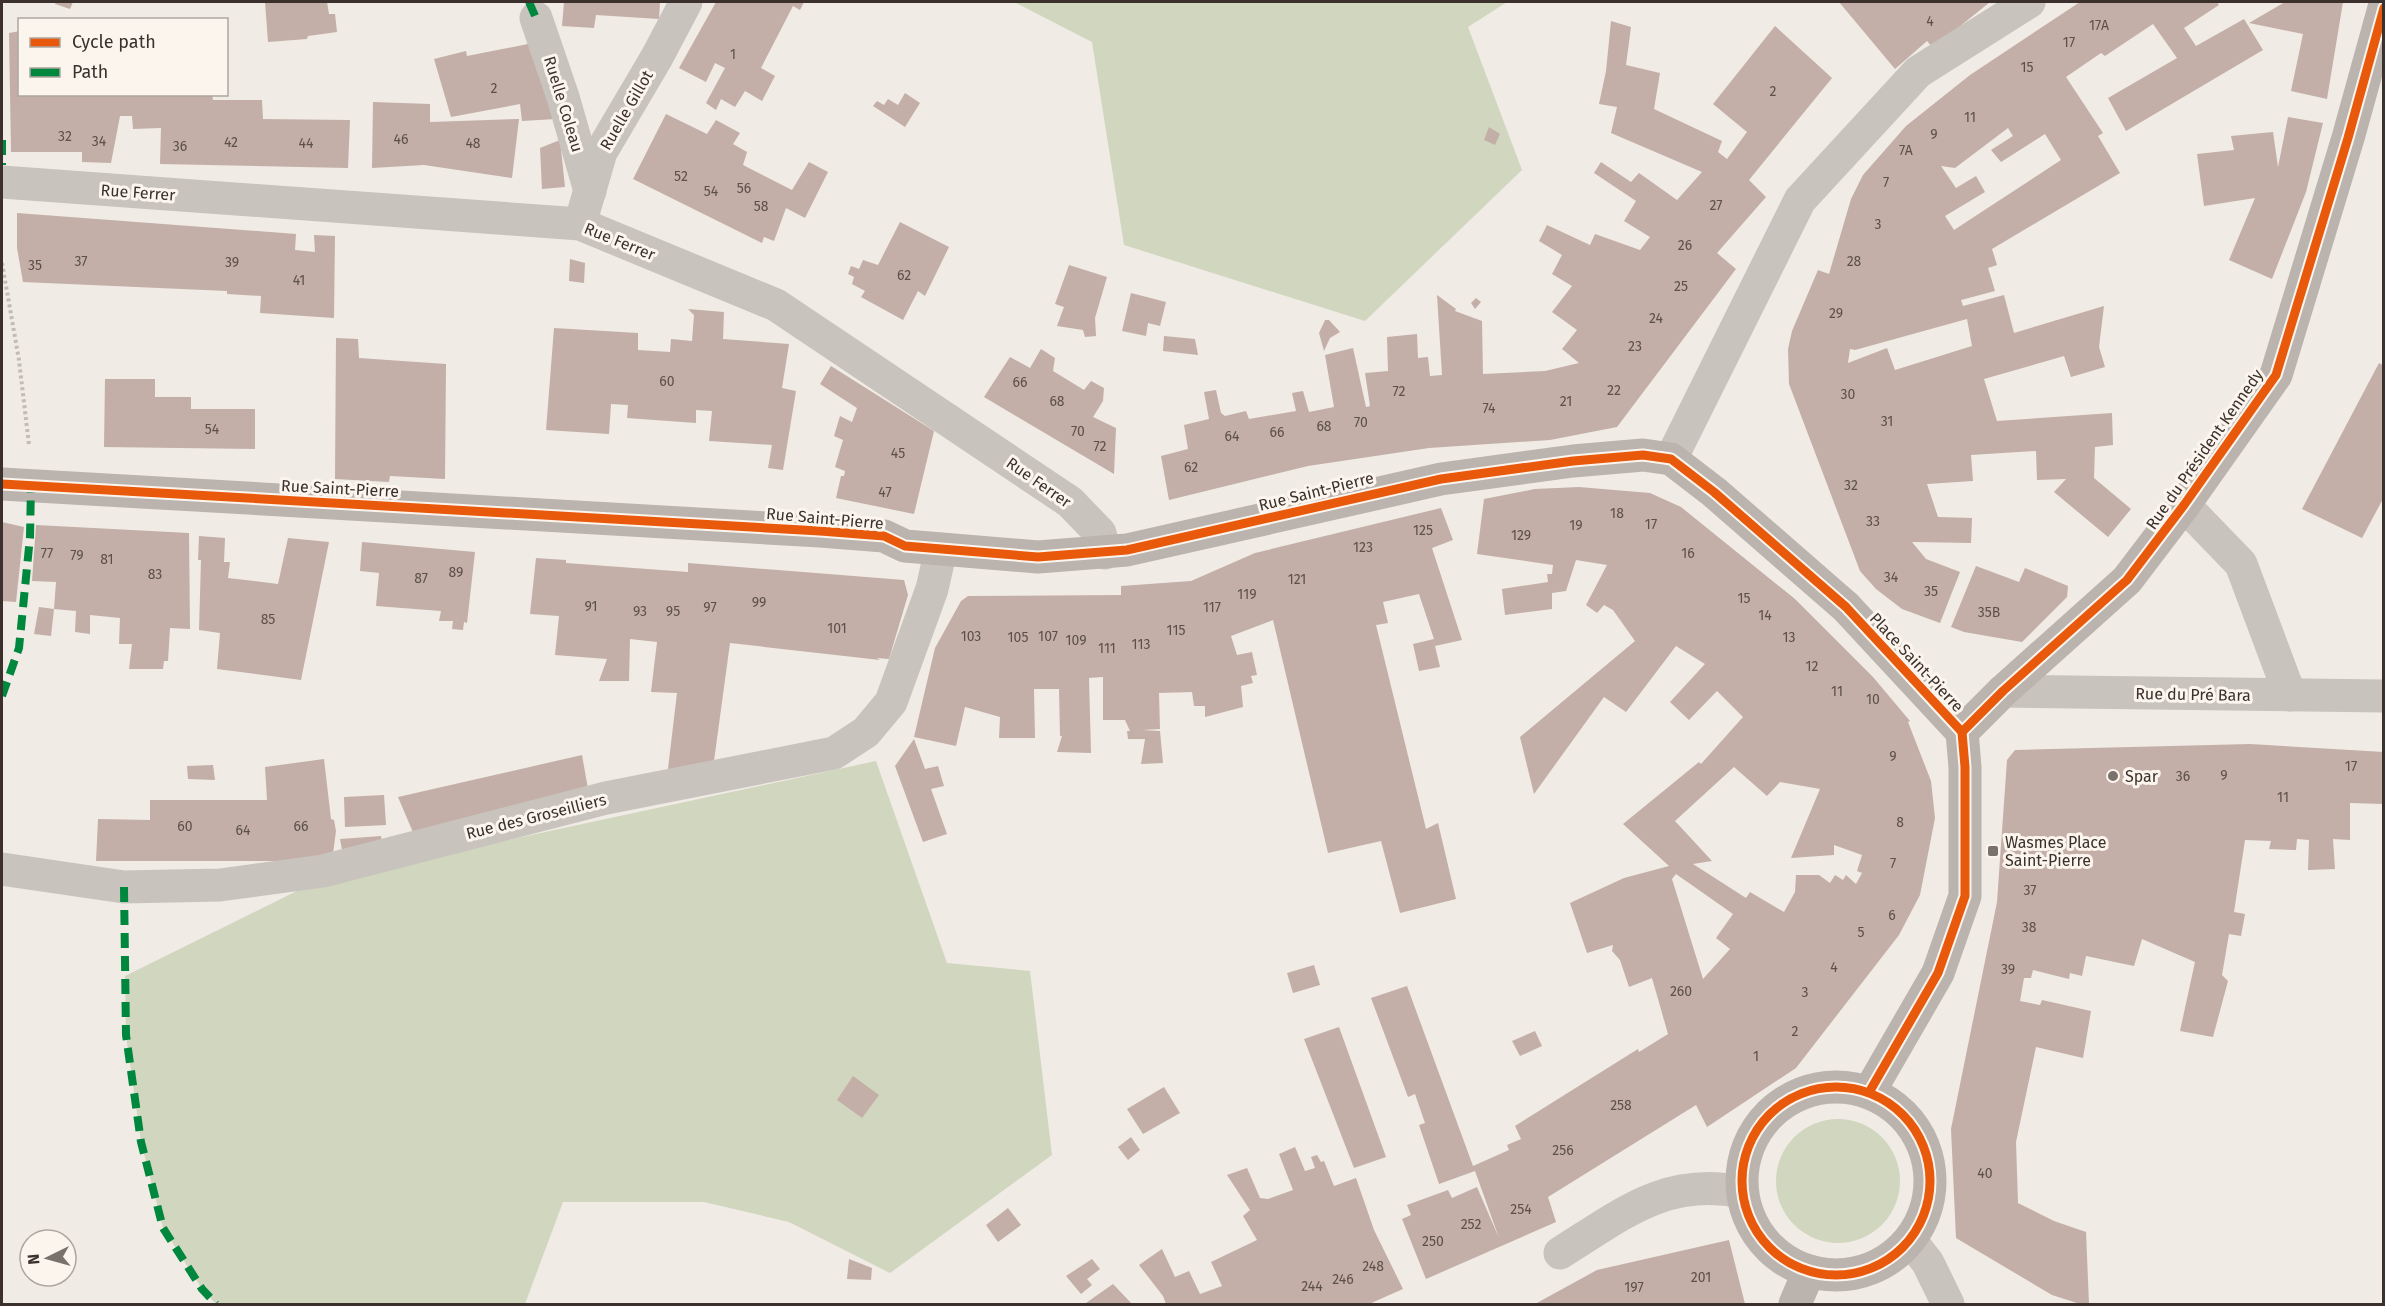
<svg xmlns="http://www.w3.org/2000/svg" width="2385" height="1306" font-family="'Fira Sans',sans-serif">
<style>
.green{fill:#d1d6bf}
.building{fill:#c3afa7;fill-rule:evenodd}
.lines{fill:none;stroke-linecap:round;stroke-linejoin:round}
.path{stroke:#c2bbb6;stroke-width:4;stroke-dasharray:3 3;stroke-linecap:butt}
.street{stroke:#c9c3be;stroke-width:33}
.secondary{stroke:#bab3ae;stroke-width:33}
.quiet{stroke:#00873e;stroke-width:8;stroke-dasharray:15 8;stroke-linecap:butt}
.cycleway-casing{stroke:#fbf5ee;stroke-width:13}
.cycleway{stroke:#e8590c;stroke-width:9}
.poi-dot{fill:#7a716c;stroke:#fbf5ee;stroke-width:2}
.labels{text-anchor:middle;stroke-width:6;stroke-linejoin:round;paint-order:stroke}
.number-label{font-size:14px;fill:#5d504a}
.street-label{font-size:16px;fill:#3b302b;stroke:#fbf5ee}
.poi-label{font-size:16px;fill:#3b302b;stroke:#fbf5ee;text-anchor:start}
</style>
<rect width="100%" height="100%" fill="#f0ebe5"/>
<g class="green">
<path d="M1014,2h493l-39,25 54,143 -157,151 -241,-76 -32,-203z"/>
<path d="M876,761l71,202 83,8 22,184 -162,118 -101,-51 -85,-20h-141l-38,102h-309l-14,-15 -39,-61 -22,-86 -15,-107 -1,-59 192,-95z"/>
<circle cx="1838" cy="1181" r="62"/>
</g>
<g class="building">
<path d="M56,2h17l-3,7 -15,-5z"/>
<path d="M265,2h62l2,12h6l2,18 -29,4 -1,3 -39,3z"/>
<path d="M564,2h96l-1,17 -63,-4 -2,13 -32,-2z"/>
<path d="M716,2h88l-4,8 -7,-4 -32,62 14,8 -13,25 -17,-10 -10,16 -14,-8 -5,11 -10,-7 19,-35 -10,-5 -9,19 -27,-14z"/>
<path d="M1839,2h151l-57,46 -6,-7 -32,28z"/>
<path d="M2080,2h137l2,3 -35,23 12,18 48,-27 19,31 -137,81 -18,-33 69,-40 -24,-34 -48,32 -4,-3 -35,24 37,56 -5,3 22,37 -128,76 5,16 -9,3 7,23 -34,9 2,6 41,-11 10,38 90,-27 -5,41 6,20 -34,10 -7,-21 -80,23 13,42 115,-8 1,32 -18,2 -1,31 37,31 -23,28 -54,-45 12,-13 -29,1 -1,-29 -65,4 2,26 -46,3 11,33 34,1 -1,25 -59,-1 14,17 34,13 -20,51 -38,-14 -26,-20 -16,-18 -71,-187 -1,-35 4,-18 26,-61 11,4 22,-75 12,-24 43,-49 64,-51zM2008,128l5,8 -22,14 10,12 44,-28 16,26 -107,70 -9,-14 40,-24 -9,-16 -20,12 -15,-22 14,2zM1967,319l5,27 -77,24 -8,-22 -39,15 2,-14 5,1z"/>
<path d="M2285,2h58l-16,97 -36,-8 12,-57 -54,-11z"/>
<path d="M1611,21l20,6 -5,38 34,8 -6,36 68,32 -4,11 9,7 20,-27 -34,-28 62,-78 57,52 -83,102 17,17 -49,56 19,16 -119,158 -67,13 -121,8 -121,18 -139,34 -8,-44 27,-7 -4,-24 25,-6 -5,-27 12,-2 5,23 4,3 21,-5 3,8 47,-8 -4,-18 11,-2 6,21 25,-5 -9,-52 28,-7 13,59 4,-1 -5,-33 23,-2 -1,-34 30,-3 1,24 10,-1 2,19 12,-1 -5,-80 19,14 -1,2 27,10 1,53 62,-3 34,-8 -17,-14 15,-19 -25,-18 20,-26 -20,-12 10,-19 -23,-14 8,-16 43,20 5,-11 45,16 10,-13 -26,-16 12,-20 -42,-28 7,-11 30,20 8,-9 38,27 25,-28 -91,-39 6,-26 -18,-3 7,-33z"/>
<path d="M20,31v63h192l1,6h49l1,19 87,1 -2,48 -188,-4 1,-36 -28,1 -1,-13h-12l-9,47 -29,-1v-10h-71l-2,-119z"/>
<path d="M528,44l28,75 -34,2 -2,-17 -69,13 -17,-58 32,-8 1,5z"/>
<path d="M905,93l15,10 -15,24 -32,-21 4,-5 7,4 4,-6 10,6z"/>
<path d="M373,102l57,2v18l89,-3 -7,59 -88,-13 -52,3z"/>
<path d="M666,114l41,20 9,-14 24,13 -7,11 14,8 -4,13 49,25 17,-28 19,10 -23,46 -19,-10 -12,33 -10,-4 -2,6 -129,-64z"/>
<path d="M2288,117l35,6 -17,69 -34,87 -43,-19 26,-62 -51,8 -7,-52 37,-4 -3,-14 42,-4 5,35z"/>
<path d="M1489,127l11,7 -5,11 -11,-5z"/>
<path d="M560,140l5,47 -23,2 -2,-41z"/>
<path d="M17,213l279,21 -1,16 20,2 -1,-17 21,1 -1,82 -74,-5 1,-17 -34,-2v-3l-204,-9 -6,-34z"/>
<path d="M900,222l49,25 -24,49 -7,-5 -15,29 -42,-23 4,-6 -13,-7 2,-7 -6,-3 3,-8 8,3 4,-9 15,5z"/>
<path d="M570,259l15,4 -1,20 -15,-2z"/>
<path d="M1069,265l38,12 -12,41 1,18 -11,1 -2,-7 -26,-4 7,-19 -9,-3z"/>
<path d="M1131,293l35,9 -6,24 -12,-3 -2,13 -24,-5z"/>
<path d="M1476,298l5,4 -6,7 -4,-6z"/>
<path d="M688,309l36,3 -1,27 66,5 -7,44 14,3 -13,79 -15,-2 4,-23 -63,-4 3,-30 -16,-1v13l-69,-5 1,-13 -17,-1 -2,30 -63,-4 8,-102 84,5v17l32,2 1,-13 21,2 2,-26z"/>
<path d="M1325,320h4l11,12 -10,6 -6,13 -5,-18z"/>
<path d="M1164,336l31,3 3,16 -35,-4z"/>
<path d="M336,338l22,1 1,19 87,6 -1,115 -55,-3 -1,6 -54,-3z"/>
<path d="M1041,349l14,9 -2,13 31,19 7,-9 13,7 -1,13 -10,16 23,11 -2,46 -130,-77 26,-40 20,11z"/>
<path d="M2379,363l5,3v131l-22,41 -60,-29z"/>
<path d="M831,366l103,65 -20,83 -78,-16 5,-22h3l1,-5 -10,-4 8,-27 -9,-4 6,-20 12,6 5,-14 -37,-24z"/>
<path d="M105,379h50v18h36v12h64v40l-151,-2z"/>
<path d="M1579,487l71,6 31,14 114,92 78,78 37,44 -2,1 23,59 4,37 -15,77 -21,40 -103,133 -89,59 -11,-22 -148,92 8,25 -130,57 -24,-60 9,-4 -4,-10 41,-15 4,8 25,-11 22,51 -24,-67 -36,13 -20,-59 6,-2 -10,-29 -7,3 -37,-99 36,-12 66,180 36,-16 -2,-5 14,-6 -6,-13 123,-77 1,3 29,-18 -16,-56 -23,9 -9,-27 -8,-9 1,-6 -26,8 -17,-50 54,-25 45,-12 -46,-42 76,-62 2,2 42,-47 -26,-26 -28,29 -19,-18 35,-38 -29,-18 -50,66 -22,-15 -70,97 -14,-57 115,-96 -22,-31 -9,-5 -7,8 -11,-8 21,-40 -31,-5 -10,31 -14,2v16l-47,6 -3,-26 46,-7 -1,-8h5l1,-9 -76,-11 7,-55 51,-10zM1734,767l33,29 13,-14 40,7 -29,69 43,-3v-10l28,10 -5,16 5,2 -6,11 -10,-9 -3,5 -8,-5 -5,8 -11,-8h-23l-1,17 -11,20 -34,-20 -4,6 -53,-34 19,-3 -37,-40zM1676,874l57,40 -17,24 14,11 -27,30 -31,-100z"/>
<path d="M1441,508l12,32 -21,8 30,92 -27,6 5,21 -21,4 -6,-27 21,-5 -15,-45 -36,8 5,21 -12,2 50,204 12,-6 18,76 -56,14 -19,-72 -53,12 -55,-233 -42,16 6,19 15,-3 5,23 -6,1 2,7 -12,3 2,21 -38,10v-11h-11l-2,-14 -33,1 1,36 -18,1 18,1 3,32 -22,1 4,-25h-17l-1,-8h3l-5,-11h-22v-43l-14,1 2,75 -34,-1 5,-16h-2l-1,-47h-25l1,49h-36l1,-21 -35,-10 -9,39 -42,-9 21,-89 26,-47 7,-5 153,-1v-9l70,-5 64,-28z"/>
<path d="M2,522l22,5 -8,75 -14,-1z"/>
<path d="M36,525l153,8 1,96 -20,-1 -2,33h-4l-1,8h-34l3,-25h-13l1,-26 -30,-3v19l-15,-2 1,-21 -22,-2 2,-27 -24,-1z"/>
<path d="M199,536l26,2 -1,24h6l-2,16 50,6 10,-46 41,4 -28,138 -84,-11 3,-36 -21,-3 2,-70h-3z"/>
<path d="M362,542l113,10 -8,71 -3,-1 -1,8 -11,-1 1,-8h-14l2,-10 -65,-5 3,-33 -19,-2z"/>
<path d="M536,558l30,2v3l122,9v-9l216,17 4,15 -19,64 -12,-1 3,2 -150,-17 -16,118 -47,16 10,-84 -26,-1 6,-50 -27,-3 -1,42h-30l8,-22 -52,-4 4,-39 -29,-2z"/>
<path d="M1976,566l43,16 6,-14 43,18 -1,11 -45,45 -58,-10 -13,-5z"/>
<path d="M39,607l15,2 -3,27 -17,-2z"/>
<path d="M914,739l11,30 13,-3 6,20 -13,3 16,45 -24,8 -28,-76z"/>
<path d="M2250,744l134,8v52l-34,-1v37l-17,-1 2,30 -27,1 1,-30 -12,-1 -1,11 -27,-1 2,-8 -26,-1 -11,72 11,2 -4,22 -12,-2 -7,41 6,6 -15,56 -33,-6 15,-69 -53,-23 -8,27 -48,-10 -4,20 -12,-3 -1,6 -36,-9 -2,8h-7l-4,23 20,4 2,-5 49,11 -8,47 -47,-11 -20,95 2,61 36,18 32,11 3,72h-9l-28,-9 -96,-57 -5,-109 46,-227 10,-142 8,-10z"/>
<path d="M582,755l6,34 -173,48 -17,-40z"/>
<path d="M324,759l7,60 3,1 2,11 -4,30h-236l2,-42 52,1v-20h117l-2,-33z"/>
<path d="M213,765l2,15 -27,-1 -1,-13z"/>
<path d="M384,795l2,30 -41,2 -1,-30z"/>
<path d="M381,836l2,13 -39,11 -4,-21z"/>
<path d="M1314,965l6,20 -27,8 -6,-20z"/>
<path d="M1339,1027l47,130 -32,11 -50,-129z"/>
<path d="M1535,1031l7,15 -22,10 -8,-15z"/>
<path d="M853,1076l26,19 -17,23 -25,-18z"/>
<path d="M1164,1087l16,26 -37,21 -16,-25z"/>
<path d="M1131,1137l9,13 -12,10 -10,-13z"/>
<path d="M1295,1147l10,24 10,-3 -4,-11 6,-2 4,7 3,-1 10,25 22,-8 18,52 29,59 -34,15h-203l-3,-8 -24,-31 23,-16 13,28 14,-6 11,23 22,-8 -11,-24 46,-22 -14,-24 7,-6 -23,-35 20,-7 13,30 8,1 25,-9 -14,-36z"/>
<path d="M1008,1208l13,17 -23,17 -12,-17z"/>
<path d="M1729,1240l16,64h-210l62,-34z"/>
<path d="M849,1259l23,9 -1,12 -24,-1z"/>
<path d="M1092,1259l8,10 -13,10 5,6 -11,9 -15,-18z"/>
<path d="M1113,1284l19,20 -46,-1z"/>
</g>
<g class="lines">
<path class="path" d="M2,263l17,97 10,85"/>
<g class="street">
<path d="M536,18l27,79 27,94"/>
<path d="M2,182l578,42 196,81 294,197 30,31 5,20"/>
<path d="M580,224l21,-72 56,-95 29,-55"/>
<path d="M1671,459l129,-259 118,-128 111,-70"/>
<path d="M2184,505l57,59 49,131"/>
<path d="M2003,691l381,5"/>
<path d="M2,869l122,18 96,-2 103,-14 283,-73 228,-45 32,-21 25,-30 41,-113 9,-40"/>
<path d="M1911,1241l17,22 20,41"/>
<path d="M1560,1253c60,-37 105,-77 182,-61"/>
</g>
<g class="secondary">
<path d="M2,484l818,47 64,5 21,10 133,11 89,-7 314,-71 132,-18 70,-6 28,4 43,33 132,115 116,125 3,35v129l-27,77 -67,116"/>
<path d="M1962,732l41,-41 124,-111 57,-75 92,-130 72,-237 36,-130"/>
<circle cx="1836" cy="1181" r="94"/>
<path d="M1795,1304l14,-33"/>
</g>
<g class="quiet">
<path d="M529,2l7,16"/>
<path d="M2,140v25"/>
<path d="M2,696l17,-48 11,-111 1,-52"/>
<path d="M124,887l2,148 15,107 22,86 39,61 14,15"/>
</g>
<g class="cycleway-casing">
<g id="cycleway">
<path d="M2,484l818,47 64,5 21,10 133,11 89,-7 314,-71 132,-18 70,-6 28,4 43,33 132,115 116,125 3,35v129l-27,77 -67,116"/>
<path d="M1962,732l41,-41 124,-111 57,-75 92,-130 72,-237 36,-130"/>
<circle cx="1836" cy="1181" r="94"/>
</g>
</g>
<use href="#cycleway" class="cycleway"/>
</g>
<g class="poi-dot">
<circle cx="2113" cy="776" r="6"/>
<rect x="1987" y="845" width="12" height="12" rx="3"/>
</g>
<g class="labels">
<g class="number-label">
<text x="1930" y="26">4</text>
<text x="2099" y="30">17A</text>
<text x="2069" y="47">17</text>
<text x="733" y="59">1</text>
<text x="2027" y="72">15</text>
<text x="494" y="93">2</text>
<text x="1773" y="96">2</text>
<text x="1970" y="122">11</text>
<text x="1934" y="139">9</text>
<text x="65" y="141">32</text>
<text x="401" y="144">46</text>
<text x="99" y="146">34</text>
<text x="231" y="147">42</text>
<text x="306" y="148">44</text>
<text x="473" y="148">48</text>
<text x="180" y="151">36</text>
<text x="1906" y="155">7A</text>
<text x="681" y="181">52</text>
<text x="1886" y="187">7</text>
<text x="744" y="193">56</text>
<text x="711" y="196">54</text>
<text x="1716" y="210">27</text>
<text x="761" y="211">58</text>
<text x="1878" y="229">3</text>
<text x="1685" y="250">26</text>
<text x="81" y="266">37</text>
<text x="1854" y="266">28</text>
<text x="232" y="267">39</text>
<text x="35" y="270">35</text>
<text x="904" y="280">62</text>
<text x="299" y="285">41</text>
<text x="1681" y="291">25</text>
<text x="1836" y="318">29</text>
<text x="1656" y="323">24</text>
<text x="1635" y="351">23</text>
<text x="667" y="386">60</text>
<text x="1020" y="387">66</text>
<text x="1614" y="395">22</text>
<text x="1399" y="396">72</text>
<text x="1848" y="399">30</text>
<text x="1057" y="406">68</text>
<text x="1566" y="406">21</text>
<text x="1489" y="413">74</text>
<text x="1887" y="426">31</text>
<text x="1361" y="427">70</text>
<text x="1324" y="431">68</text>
<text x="212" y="434">54</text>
<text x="1078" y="436">70</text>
<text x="1277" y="437">66</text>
<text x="1232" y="441">64</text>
<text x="1100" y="451">72</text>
<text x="898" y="458">45</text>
<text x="1191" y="472">62</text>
<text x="1851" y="490">32</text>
<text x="885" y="497">47</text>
<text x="1617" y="518">18</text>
<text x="1873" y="526">33</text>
<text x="1651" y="529">17</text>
<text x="1576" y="530">19</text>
<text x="1423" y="535">125</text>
<text x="1521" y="540">129</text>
<text x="1363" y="552">123</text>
<text x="47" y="558">77</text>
<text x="1688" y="558">16</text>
<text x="77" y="560">79</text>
<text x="107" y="564">81</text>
<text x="456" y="577">89</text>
<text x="155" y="579">83</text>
<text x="1891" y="582">34</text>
<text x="421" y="583">87</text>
<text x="1297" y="584">121</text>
<text x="1931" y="596">35</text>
<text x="1247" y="599">119</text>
<text x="1744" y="603">15</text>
<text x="759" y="607">99</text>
<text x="591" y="611">91</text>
<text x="710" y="612">97</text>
<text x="1212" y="612">117</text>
<text x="640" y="616">93</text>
<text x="673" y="616">95</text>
<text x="1989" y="617">35B</text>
<text x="1765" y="620">14</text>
<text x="268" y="624">85</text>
<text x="837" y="633">101</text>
<text x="1176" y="635">115</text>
<text x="971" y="641">103</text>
<text x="1048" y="641">107</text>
<text x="1018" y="642">105</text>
<text x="1789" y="642">13</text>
<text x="1076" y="645">109</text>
<text x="1141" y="649">113</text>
<text x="1107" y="653">111</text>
<text x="1812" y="671">12</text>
<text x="1837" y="696">11</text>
<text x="1873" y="704">10</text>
<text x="1893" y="761">9</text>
<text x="2351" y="771">17</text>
<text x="2224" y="780">9</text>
<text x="2183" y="781">36</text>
<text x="2283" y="802">11</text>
<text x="1900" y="827">8</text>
<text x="185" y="831">60</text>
<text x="301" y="831">66</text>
<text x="243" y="835">64</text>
<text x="1893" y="868">7</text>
<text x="2030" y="895">37</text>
<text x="1892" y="920">6</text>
<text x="2029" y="932">38</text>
<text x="1861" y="937">5</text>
<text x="1834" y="972">4</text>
<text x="2008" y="974">39</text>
<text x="1681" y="996">260</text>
<text x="1805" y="997">3</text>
<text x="1795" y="1036">2</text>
<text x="1756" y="1061">1</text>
<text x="1621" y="1110">258</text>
<text x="1563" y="1155">256</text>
<text x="1985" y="1178">40</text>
<text x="1521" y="1214">254</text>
<text x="1471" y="1229">252</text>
<text x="1433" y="1246">250</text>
<text x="1373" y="1271">248</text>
<text x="1701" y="1282">201</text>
<text x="1343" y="1284">246</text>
<text x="1312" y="1291">244</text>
<text x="1634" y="1292">197</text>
</g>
<g class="street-label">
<text transform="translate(564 104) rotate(73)" y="6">Ruelle Coleau</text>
<text transform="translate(626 110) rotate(-60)" y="6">Ruelle Gillot</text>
<text transform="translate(138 192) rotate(4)" y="6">Rue Ferrer</text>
<text transform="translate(620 241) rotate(22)" y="6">Rue Ferrer</text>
<text transform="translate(2204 449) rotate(-55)" y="6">Rue du Président Kennedy</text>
<text transform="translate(1039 482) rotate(35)" y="6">Rue Ferrer</text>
<text transform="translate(340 488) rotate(3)" y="6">Rue Saint-Pierre</text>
<text transform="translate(1316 491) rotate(-14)" y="6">Rue Saint-Pierre</text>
<text transform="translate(825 518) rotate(5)" y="6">Rue Saint-Pierre</text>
<text transform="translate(1917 662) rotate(47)" y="6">Place Saint-Pierre</text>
<text transform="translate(2193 694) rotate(1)" y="6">Rue du Pré Bara</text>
<text transform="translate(536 816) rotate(-14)" y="6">Rue des Groseilliers</text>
</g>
<g class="poi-label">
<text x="2125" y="782">Spar</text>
<text x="2005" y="848">Wasmes Place<tspan x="2005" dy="18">Saint-Pierre</tspan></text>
</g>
</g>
<rect width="2385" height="1306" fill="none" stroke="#3b302b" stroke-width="6"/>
<rect x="18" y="18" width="210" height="78" fill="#fbf5ee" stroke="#aea6a0" stroke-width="1.5"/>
<rect x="30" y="38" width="30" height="9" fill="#e8590c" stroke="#aea6a0" stroke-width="1.5"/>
<text x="72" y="48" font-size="18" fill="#3b302b">Cycle path</text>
<rect x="30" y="68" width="30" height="9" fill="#00873e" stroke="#aea6a0" stroke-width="1.5"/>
<text x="72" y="78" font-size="18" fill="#3b302b">Path</text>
<g transform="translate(48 1258) rotate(265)"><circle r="28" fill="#fbf5ee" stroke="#aea6a0" stroke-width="1.5"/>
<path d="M0-4.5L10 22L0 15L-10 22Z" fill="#7a716c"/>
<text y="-9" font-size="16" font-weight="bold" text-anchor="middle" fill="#3b302b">N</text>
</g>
</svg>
